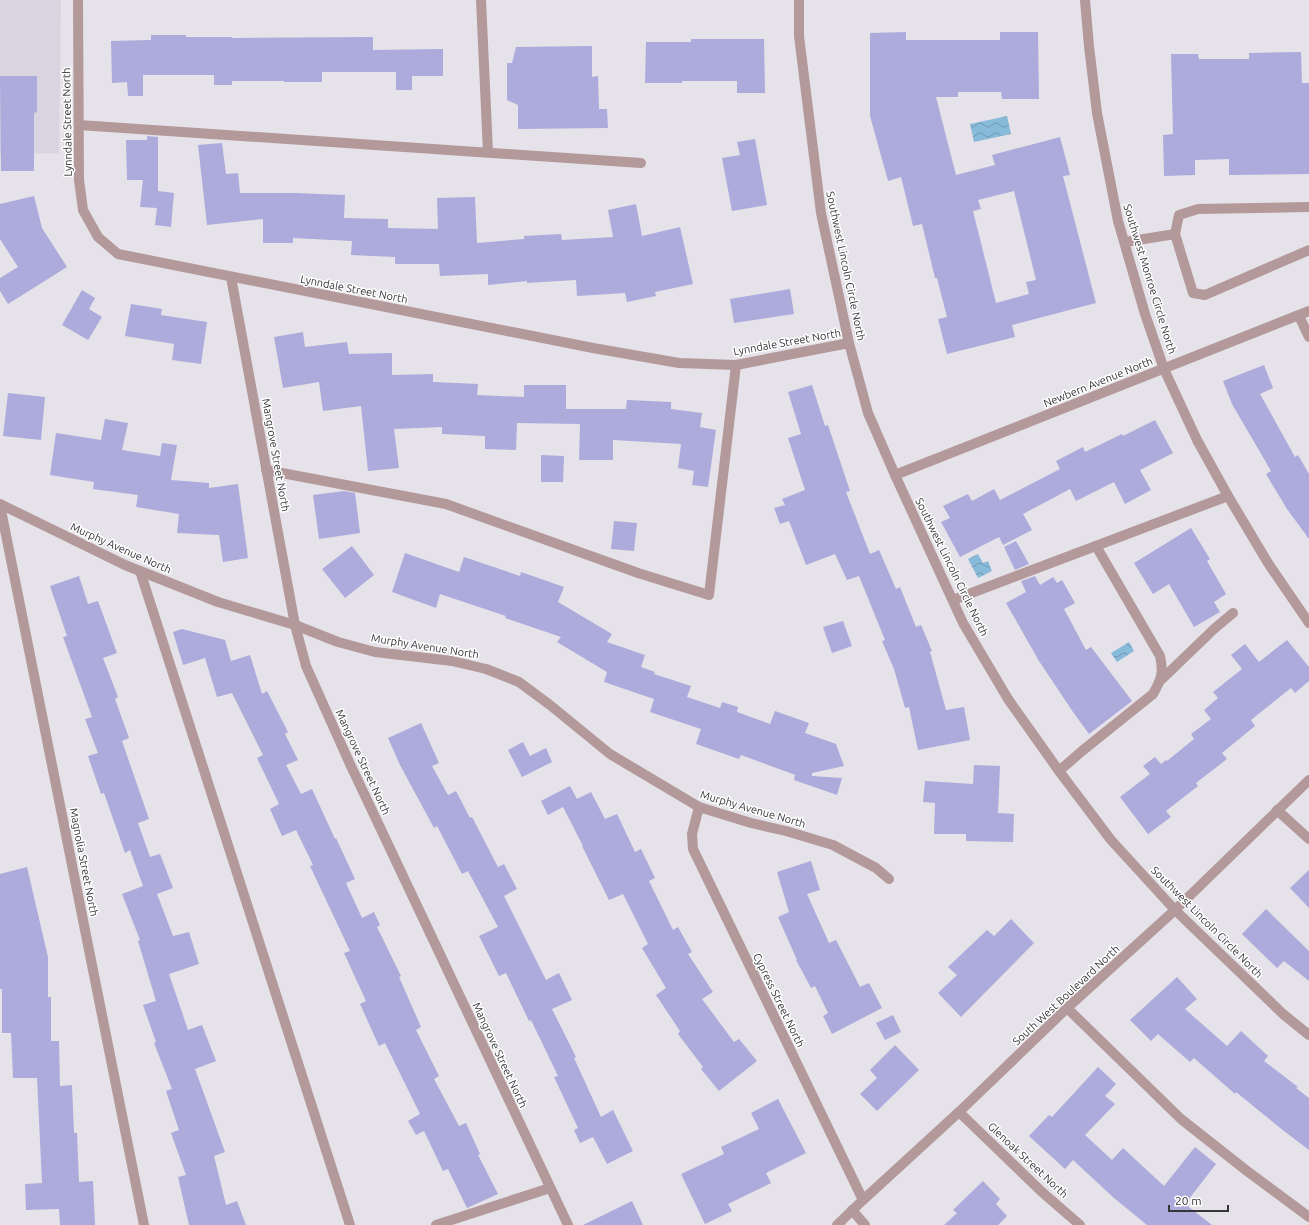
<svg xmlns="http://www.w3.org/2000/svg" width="1309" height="1225" font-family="Ubuntu,sans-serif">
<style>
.built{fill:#dad4e1}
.water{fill:url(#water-waves)}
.building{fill:#acabdc;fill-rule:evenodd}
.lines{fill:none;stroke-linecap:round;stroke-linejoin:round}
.minor{stroke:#b3999a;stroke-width:10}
.labels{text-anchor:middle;stroke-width:3;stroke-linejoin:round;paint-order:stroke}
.street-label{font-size:11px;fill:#363538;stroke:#fff}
</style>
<defs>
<pattern id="water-waves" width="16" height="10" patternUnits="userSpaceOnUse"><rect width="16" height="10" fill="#88bada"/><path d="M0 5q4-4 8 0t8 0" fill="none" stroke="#7098b2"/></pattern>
</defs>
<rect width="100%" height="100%" fill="#e5e2e9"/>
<path class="built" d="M0,0h61l-2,153 -59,1z"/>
<g class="water">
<path d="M1007,116l4,18 -37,8 -4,-18z"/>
<path d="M978,554l5,9 5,-2 4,10 -14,7 -10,-19z"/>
<path d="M1129,642l5,9 -17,11 -6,-9z"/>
</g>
<g class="building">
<path d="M906,32v8h94v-8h38l1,67h-37l-1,-7h-43v5h-22l20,78 39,-10 -3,-10 68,-18 10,38 -7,1 33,127 -84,22 3,12 -68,17 -9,-35 9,-2 -10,-39h-2l-13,-54 -9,2 -12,-49 -13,4 -18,-65v-83zM1014,191l22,89 -10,2 3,12 -33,9 -23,-92 8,-2 -3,-9z"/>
<path d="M151,35h35v2h46v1l141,-1v13l70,-1v27h-31v14h-16v-18h-74v10h-38v-1h-52v4h-18v-10h-71v21h-15l-1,-14 -15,1 -1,-42 40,-1z"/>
<path d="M691,39h73l1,54h-28v-12h-55v2h-37l1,-41h45z"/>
<path d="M592,46v31l6,-1 1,33h8l1,19 -90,1v-24l-11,-5v-37h5l4,-16z"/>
<path d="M1301,52l1,31h7v91l-80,1v-16l-34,1v15l-31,1 -1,-41 10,-1 -2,-80h27l1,5h50v-6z"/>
<path d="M0,76h37v36l-3,1v58h-33z"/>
<path d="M147,136l11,1v54l16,2 -3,34 -16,-2 2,-17 -17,-1 3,-27h-16l-1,-40h21z"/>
<path d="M755,139l12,66 -35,6 -10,-53 18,-3 -3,-13z"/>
<path d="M222,143l4,31 12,-1 2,20h54l51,2 -1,23 44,1v9l50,1 -1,-31 38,-1 2,46 47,-4v-3l37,-2 1,6 51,-3 -5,-27 28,-6 6,32 38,-9 13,57 -38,8 1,4 -29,6 -2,-9 -48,3 -1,-16 -49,3v-2l-39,4v-11l-48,2 -1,-12h-44v-7l-44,-2 1,-14 -59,-3v5h-30v-24l-56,6 -9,-80z"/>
<path d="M34,196l8,32 25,39 -59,37 -8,-13v-13l18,-11 -18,-28v-35z"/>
<path d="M790,289l4,25 -60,9 -4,-24z"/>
<path d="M82,290l13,8 -6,11 13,8 -14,23 -26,-15z"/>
<path d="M131,304l31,5 -1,6 46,7 -6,42 -29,-4 2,-16 -49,-8z"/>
<path d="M303,332l2,15 42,-5 2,12 43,-1v22l41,-1v8l45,2 -1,11 47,2v-12h42v24h60l1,-9 44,2v7l31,4 -2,14 16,3 -8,57 -16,-2 2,-14 -16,-3 3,-24 -68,-4v20h-34l1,-36 -63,-1 -1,27 -31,-1v-13l-43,-2v-7l-48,2 5,39 -31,3 -7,-65 -38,5 -4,-29 -36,6 -9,-51z"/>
<path d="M1264,365l9,23 -13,6 35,63 3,-2 11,19v65l-22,-30 -21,-35 5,-3 -39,-67 -9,-23z"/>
<path d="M812,385l13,41 3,-1 22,66 -4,1 24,62 9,-4 17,39 4,-2 16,40 5,-2 11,26 -2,1 16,58 18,-3 6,33 -52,10 -9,-43 -4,1 -11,-39 -12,-28 3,-1 -26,-64 -12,4 -12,-26 -29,11 -17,-44 -9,3 -6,-16 11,-3 -3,-6 23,-9 -17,-52 13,-4 -13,-42z"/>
<path d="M8,393l37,4 -4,43 -38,-4z"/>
<path d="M105,419l23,4 -6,27 38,6 2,-13 15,2 -6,35 38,3v5l29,-4 10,74 -25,4 -4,-27 -42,-2 2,-19 -43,-7 2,-12 -45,-6 1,-7 -44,-7 6,-42 45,7z"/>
<path d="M1155,420l18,33 -33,17 11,20 -26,14 -11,-22 -38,19 -6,-12 -47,25 9,16 -29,15 -4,-8 -39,20 -19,-35 9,-4 -7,-12 25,-12 4,7 22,-12 6,11 60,-31 -4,-8 27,-14 2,5 37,-18 1,2z"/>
<path d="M541,455l23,1 -1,26h-22z"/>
<path d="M344,491l11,2 5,40 -41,6 -6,-44z"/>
<path d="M614,521l23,2 -3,28 -23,-2z"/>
<path d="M1191,528l19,31 -3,2 19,33 -12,8 6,10 -26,15 -25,-43 -16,10 -19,-31z"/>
<path d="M1016,541l13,23 -14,6 -11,-23z"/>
<path d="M352,546l22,29 -29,23 -23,-29z"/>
<path d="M405,553l54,19 5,-15 56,19 1,-4 43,15 -6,15 54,32 -5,8 38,13 -4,12 14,5 -1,2 37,12 -4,11 33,11 2,-6 16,5 -1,5 33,12 5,-13 34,12 -4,10 31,11 8,22 -32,7v3l30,2 -5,17 -43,-15 1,-5 3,1 -57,-21 -2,4 -43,-15 5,-15 -51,-17 4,-13 -50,-17 3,-10 -50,-30 4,-5 -56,-19 1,-2 -66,-22 -4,14 -44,-16z"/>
<path d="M79,576l9,28 10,-3 19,52 -14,5 15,39 -3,2 14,39 -7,3 27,78 -11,4 12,34 10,-3 13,34 -16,6 16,42 16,-4 10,32 -30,10 19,56 14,-5 14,36 -21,8 30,83 -11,4 12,49 11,-4 9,24h-57l-11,-48 8,-2 -15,-42 8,-3 -13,-39 6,-2 -18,-46 2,-1 -13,-37 13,-4 -18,-60 2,-1 -18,-46 21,-8 -13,-36 -5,3 -21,-60 -3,1 -13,-38 10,-3 -13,-34 7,-2 -29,-80 4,-1 -17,-50z"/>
<path d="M1035,576l5,9 13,-8 4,6 5,-3 13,23 -11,6 22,41 5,-3 41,54 -43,33 -16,-22 -34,-51 -33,-58 20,-11 -5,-11z"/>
<path d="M843,621l9,25 -20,7 -9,-26z"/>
<path d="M182,629l43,11 6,21 19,-6 12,39 5,-3 21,41 -3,2 13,26 -12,5 15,29 11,-5 23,50 1,-1 19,41 -9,4 16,35 12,-6 6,13 -3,2 24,49 -2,1 22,50 -5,3 23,46 -5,3 25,47 7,-3 14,31 -2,1 20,39 -31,14 -19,-39 -5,2 -19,-40 -8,4 -8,-14 12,-7 -35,-71 -6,3 -19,-42 6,-3 -22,-48 6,-2 -40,-85 3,-1 -17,-35 -14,6 -12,-27 9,-5 -22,-46 6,-3 -31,-62 -15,4 -12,-39 -22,7 -10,-33z"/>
<path d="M1287,640l22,27v14l-14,12 -4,-5 -40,32 4,6 -33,27 5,6 -31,24 2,3 -32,25 5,6 -23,17 -28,-37 30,-23 -7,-8 12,-9 6,7 5,-4 1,1 27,-22 -3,-5 20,-15 -7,-9 14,-12 -5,-6 29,-23 -11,-14 14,-11 14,18z"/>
<path d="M421,723l18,40 -7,3 16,29 8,-4 14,27 2,-1 26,50 6,-3 13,25 -13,7 42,84 13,-7 13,27 -20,9 24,48 -2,1 27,59 12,-7 20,41 -26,13 -14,-27 -13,6 -6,-13 4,-2 -24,-51 4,-1 -27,-56 -2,1 -23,-48 -7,3 -20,-40 19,-9 -30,-56 -6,3 -25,-48 -3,2 -34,-63 -12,-27z"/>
<path d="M523,742l7,14 16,-8 6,14 -30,15 -14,-27z"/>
<path d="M974,765l26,1 -2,47 16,1 -1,28 -47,-1v-7h-32l1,-31 -12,-1 2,-21 48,3z"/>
<path d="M570,786l7,13 14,-7 14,27 12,-5 18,38 6,-3 14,29 -6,3 24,49 5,-3 14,25 -4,2 25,38 -11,7 32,43 5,-3 18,22 -38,30 -18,-22 2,-2 -25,-33 2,-3 -24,-36 10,-7 -24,-40 6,-4 -25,-50 -14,6 -27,-54h1l-20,-39 -15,8 -7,-14z"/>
<path d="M811,861l9,29 -13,4 22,49 7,-3 24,47 9,-4 13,25 -50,26 -9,-18 5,-3 -13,-27 -4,2 -15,-28h1l-19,-43 11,-5 -12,-40z"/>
<path d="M27,867l21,90v40h3v44h8l1,45 12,-1 2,48h3l2,49 14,-1 2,44h-35l-1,-16 -33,1 -1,-26 17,-1 -5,-105h-24l-2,-45h-9v-44h-2v-115z"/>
<path d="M1309,870v38l-19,-20z"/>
<path d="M1266,909l43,42v30l-25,-20 -7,7 -35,-34z"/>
<path d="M1011,919l23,24 -73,74 -23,-24 19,-18 -9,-8 39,-37 7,6z"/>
<path d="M1177,977l20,22 -12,10 42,37 14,-15 27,25 -4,5 34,26 -2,1 13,10v52l-25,-19 -48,-39 -1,2 -41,-36 -4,4 -32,-28 -7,7 -21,-21z"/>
<path d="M893,1015l8,17 -16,8 -9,-17z"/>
<path d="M895,1045l24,25 -42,41 -17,-17 17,-16 -7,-8z"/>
<path d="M1098,1067l18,17 -11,12 10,8 -30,31 27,25 11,-12 41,38 31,-39 21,17 -31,40 27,21h-65l-33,-27 -41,-38 -8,9 -36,-33 20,-21 3,2z"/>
<path d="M778,1099l28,54 -40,20 5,10 -43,21 4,7 -27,13 -24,-50 43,-20 -3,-7 38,-18 -8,-16z"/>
<path d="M983,1181l17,18 -4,5 11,12 -9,9h-54l13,-12 -4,-3z"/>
<path d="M632,1201l11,24h-60z"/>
</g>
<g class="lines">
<g class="minor">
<path d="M78,0l1,180 4,30 15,27 20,17 475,94 86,15 57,2 113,-22"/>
<path d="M481,0l7,152"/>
<path d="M799,0v36l22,177 28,130 19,70 27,62 68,148 45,76 51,72 52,69 64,70 108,104 26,21"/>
<path d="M1085,0l4,46 8,67 21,108 27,93 19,55 33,71 31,56 40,67 41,60"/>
<path d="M79,125l562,38"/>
<path d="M1175,234l4,-19 19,-6 111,-2"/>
<path d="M1125,242l50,-8 18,59 12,2 104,-45"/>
<path d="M231,277l64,348 11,41 44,98 218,461"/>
<path d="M1299,316l10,21"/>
<path d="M266,470l180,34 192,69 71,22 27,-230"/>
<path d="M895,475l414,-164"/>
<path d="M0,504l125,61 93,37 77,23 43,17 37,10 77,9 34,8 33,13 31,23 60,49 89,53 52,16 35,8 47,14 43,23 13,11"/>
<path d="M0,505l144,720"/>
<path d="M140,571l210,654"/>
<path d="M953,600l275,-104"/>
<path d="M1160,681l54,-52 19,-16"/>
<path d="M1059,771l23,-20 71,-57c8,-14 11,-21 7,-38l-64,-110"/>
<path d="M699,807l-7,27 1,15 170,351"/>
<path d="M1277,810l32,29"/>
<path d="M1067,1008l114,111 66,52 62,46"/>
<path d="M959,1112l83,80 38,33"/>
<path d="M852,1210l13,15"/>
<path d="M436,1225l114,-37"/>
<path d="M837,1225l26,-25 96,-88 108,-104 108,-98 134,-130"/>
</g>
</g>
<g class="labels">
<g class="street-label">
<text transform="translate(67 122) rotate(-91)" y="4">Lynndale Street North</text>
<text transform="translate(846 266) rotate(78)" y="4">Southwest Lincoln Circle North</text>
<text transform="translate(1150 279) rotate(73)" y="4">Southwest Monroe Circle North</text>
<text transform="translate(354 289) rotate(11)" y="4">Lynndale Street North</text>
<text transform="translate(787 342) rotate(-10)" y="4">Lynndale Street North</text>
<text transform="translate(1098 382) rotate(-22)" y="4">Newbern Avenue North</text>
<text transform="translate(276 455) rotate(80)" y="4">Mangrove Street North</text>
<text transform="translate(121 548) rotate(24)" y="4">Murphy Avenue North</text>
<text transform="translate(952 567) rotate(64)" y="4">Southwest Lincoln Circle North</text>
<text transform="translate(425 646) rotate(9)" y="4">Murphy Avenue North</text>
<text transform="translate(363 762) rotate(65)" y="4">Mangrove Street North</text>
<text transform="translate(753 809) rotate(16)" y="4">Murphy Avenue North</text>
<text transform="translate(84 862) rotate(79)" y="4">Magnolia Street North</text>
<text transform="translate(1207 922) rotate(45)" y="4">Southwest Lincoln Circle North</text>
<text transform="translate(1066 995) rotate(-43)" y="4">South West Boulevard North</text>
<text transform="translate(779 1000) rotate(64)" y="4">Cypress Street North</text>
<text transform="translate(500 1055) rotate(65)" y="4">Mangrove Street North</text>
<text transform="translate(1028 1160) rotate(43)" y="4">Glenoak Street North</text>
</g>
</g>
<path d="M1169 1205v6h59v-6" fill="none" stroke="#363538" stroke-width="2"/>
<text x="1175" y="1205" font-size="12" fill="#363538" stroke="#ffffff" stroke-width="3" paint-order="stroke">20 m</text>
</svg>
